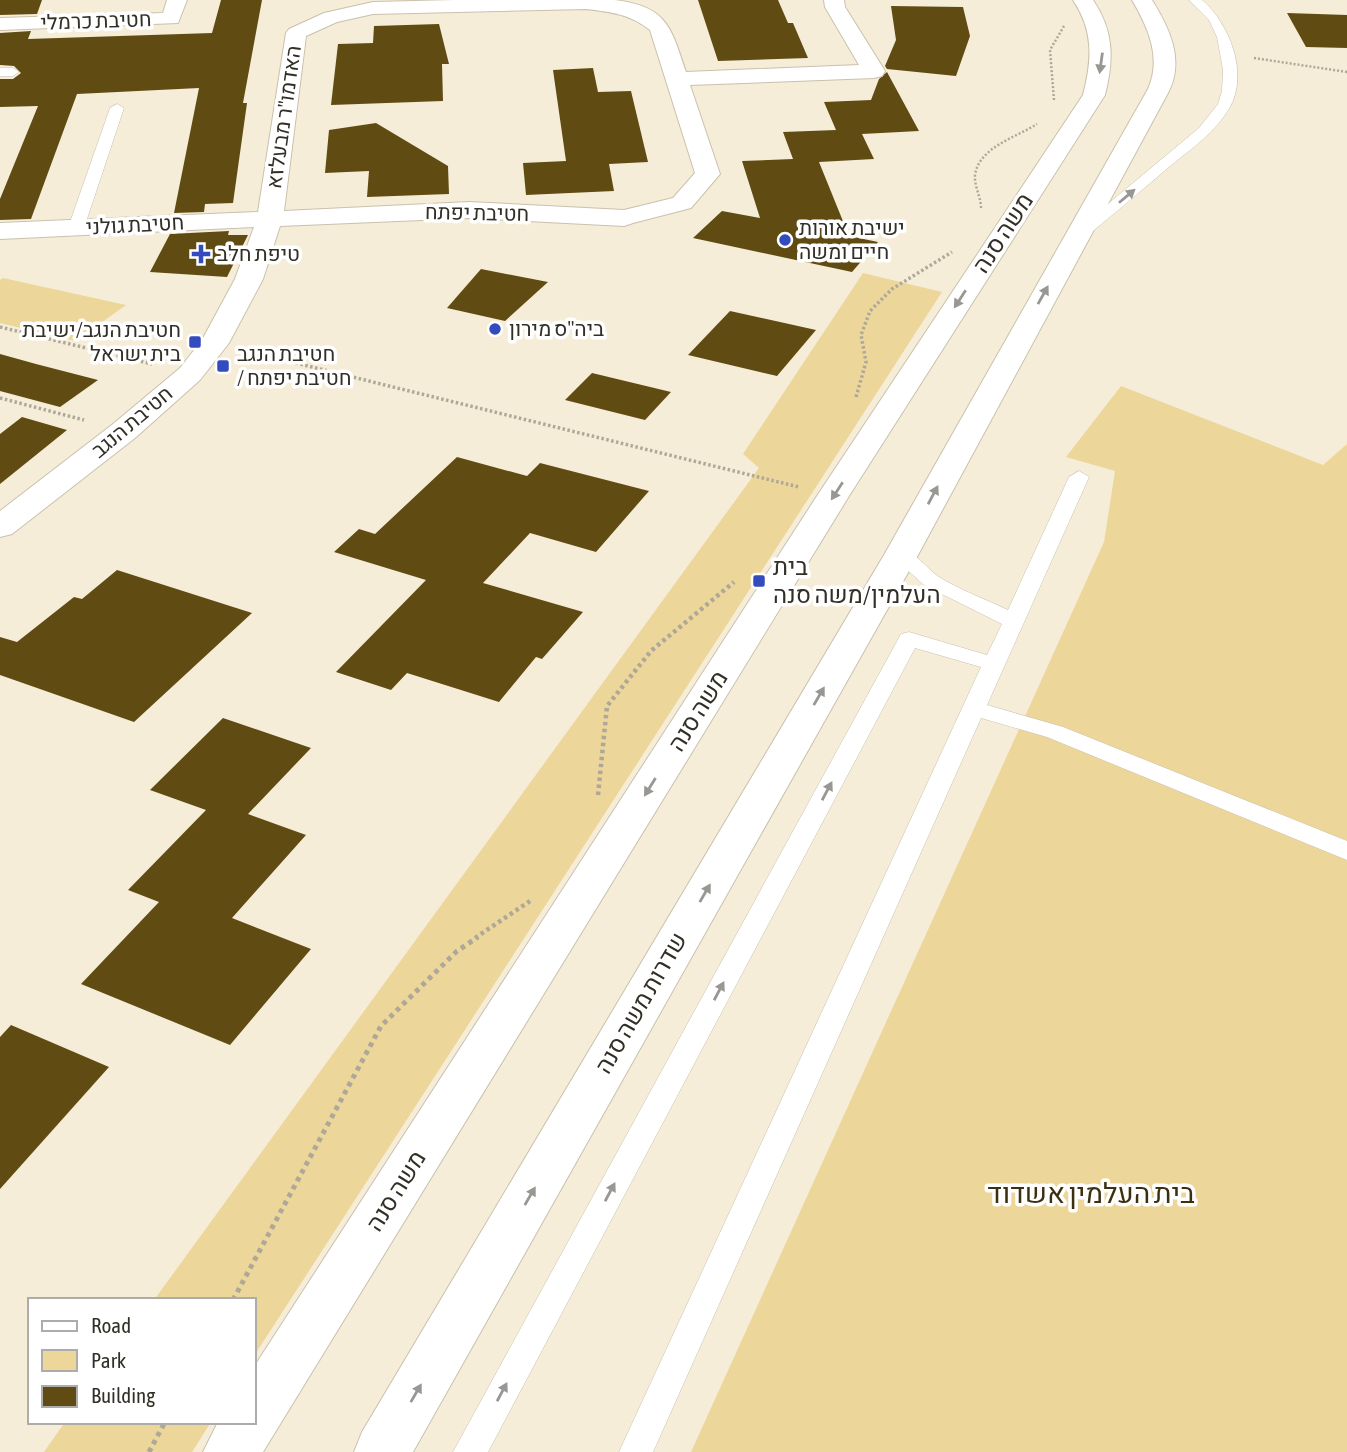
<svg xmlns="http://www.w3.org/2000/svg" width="1347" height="1452" font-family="'Asap Condensed',Heebo,sans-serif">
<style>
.green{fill:#edd69a}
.building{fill:#604c12}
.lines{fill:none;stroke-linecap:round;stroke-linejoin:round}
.lane-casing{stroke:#c9c1ad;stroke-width:1}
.street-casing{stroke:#c9c1ad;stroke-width:2}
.secondary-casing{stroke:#c9c1ad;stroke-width:2}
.path-far3{stroke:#aea898;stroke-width:2.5;stroke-dasharray:2 2;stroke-linecap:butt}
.path-far2{stroke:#aea898;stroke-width:3.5;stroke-dasharray:2.5 2.5;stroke-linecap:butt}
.path-far1{stroke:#aea898;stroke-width:4.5;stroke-dasharray:3.5 3.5;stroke-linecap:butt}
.path{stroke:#aea898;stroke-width:5;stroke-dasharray:4.5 4.5;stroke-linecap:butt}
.lane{fill:#fff;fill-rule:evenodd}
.street{fill:#fff;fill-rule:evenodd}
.secondary{fill:#fff;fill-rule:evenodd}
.oneway{fill:#989793}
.poi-dot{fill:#334bbc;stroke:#fff;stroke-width:2.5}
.labels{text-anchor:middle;stroke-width:7;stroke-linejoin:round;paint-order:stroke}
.far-street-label{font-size:21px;fill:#322f27;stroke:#fff}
.far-poi-label{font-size:21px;fill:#322f27;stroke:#fff;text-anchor:start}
.street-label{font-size:24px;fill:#322f27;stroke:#fff}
.poi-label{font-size:24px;fill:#322f27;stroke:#fff;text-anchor:start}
.near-park-label{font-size:28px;fill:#3c3010;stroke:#fff}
</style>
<rect width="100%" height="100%" fill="#f5edd8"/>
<g class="green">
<path d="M863,273l79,19 -688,1064v-56h-100l605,-832 -16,-14z"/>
<path d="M3,278l123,27 -50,36 -76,-18v-43z"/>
<path d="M1121,386l202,79 24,-21v1008h-656l413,-910 11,-71 -49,-14z"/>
<path d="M65,1422h146l-19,30h-148z"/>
</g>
<g class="building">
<path d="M0,0h42l-5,14 -37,1z"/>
<path d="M221,0h41l-19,103h4l-14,100 -28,1 -1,8 -30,1 25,-125 -122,6 -46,125 -31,1v-21l38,-93 -38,1v-28h13l8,-6 -7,-7 -14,-1v-32l31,-2 -3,8 184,-6z"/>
<path d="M698,0h80l10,23h5l15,35 -90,3z"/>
<path d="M891,6l72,1 7,29 -14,40 -69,-7 -2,-3 11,-26z"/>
<path d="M1287,13l60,2v33l-41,-1z"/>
<path d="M439,24l10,40h-7l1,37 -112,4 7,-61 35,-1 1,-17z"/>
<path d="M593,68l5,24 33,-1 17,71 -39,2 5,27 -88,4 -3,-32 43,-2 -13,-91z"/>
<path d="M887,72l32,59 -57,3 12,25 -55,3 30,74 29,6 -26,30 -159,-34 29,-27 38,7 -18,-57 51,-2 -10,-27 53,-2 -12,-28 47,-2 8,-21z"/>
<path d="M376,123l72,43 1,28 -82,3 2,-26 -44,2 4,-43z"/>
<path d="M229,231l-1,4h20l-21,42 -77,-5 20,-38z"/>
<path d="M481,269l67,13 -43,39 -58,-13z"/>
<path d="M730,311l86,19 -39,46 -89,-21z"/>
<path d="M0,354l36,10 62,16 -38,27 -60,-16z"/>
<path d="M592,373l79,19 -26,28 -80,-20z"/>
<path d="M22,417l45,13 -67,54v-50z"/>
<path d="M457,457l70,19 13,-13 109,28 -53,61 -66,-19 -47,50 100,29 -41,47 -6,-2 -37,45 -92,-29 -16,17 -55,-18 90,-92 -92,-28 25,-23 16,5z"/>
<path d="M117,570l135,43 -118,109 -134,-47v-38l17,5 57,-45 8,2z"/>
<path d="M223,718l88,30 -63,66 58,21 -74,83 79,31 -81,96 -149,-61 78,-82 -31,-12 78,-80 -56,-20z"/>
<path d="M11,1025l98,42 -109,122v-152z"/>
</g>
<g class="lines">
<g class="lane-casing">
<g id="lane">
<path d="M1189,0h13c27,23 47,73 28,107 -14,25 -39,42 -61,60 -29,25 -58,49 -87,73h-10l-3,-3 3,-3 127,-106 19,-24 4,-13 1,-21 -6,-33 -8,-17z"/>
<path d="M0,68h13l6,4 -6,4h-13z"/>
<path d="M117,104l7,4 -40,120 -3,3h-10l-3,-3 42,-120z"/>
<path d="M1079,471l10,6 -102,228 76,22 284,114v19l-300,-123 -66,-19 -328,734h-34l362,-785 -66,-19 -427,804h-35l448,-818 8,-2 78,23 15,-31 -78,-39 -33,-30 3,-4c19,-5 30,16 45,26 21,13 46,22 69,33l61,-133z"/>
</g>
</g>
<g class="street-casing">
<g id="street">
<path d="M167,0h20l-9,23 -178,7v-12l163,-5z"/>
<path d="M455,0h159c53,6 57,27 72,72l173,-7 -34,-58 -1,-7h20l1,7 40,64 -3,5 -8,2 -184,7 30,89 -29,34 -58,15 -9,3 -155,-8 -189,8 -17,53 -34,64 -29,37 -65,58 -123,96 -12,3v-26l113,-87 67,-56 22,-28 33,-61 19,-52 -254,12v-16l258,-11 28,-179 3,-4 35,-16 49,-11zM586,9c25,3 44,5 64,21l45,143 -22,25 -49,12 -155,-8 -185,9 22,-175 31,-14 36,-8z"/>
</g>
</g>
<g class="secondary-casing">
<g id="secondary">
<path d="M1073,0h20c21,31 21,59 12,95l-256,401 -586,956h-60l15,-30h36v-55l563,-871 266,-401c9,-35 11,-64 -10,-95z"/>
<path d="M1132,0h20c18,29 33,61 16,93l-250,462 -505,897h-59l8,-20 522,-877 264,-466c14,-31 0,-62 -16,-89z"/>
</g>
</g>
<g class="path-far3">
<path d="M1254,58l93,14"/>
<path d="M1054,100l-4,-50 14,-24"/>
<path d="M981,208c0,-11 -7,-22 -6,-33 4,-28 42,-38 62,-51"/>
</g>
<g class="path-far2">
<path d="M0,327l152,37"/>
<path d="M247,351l552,136"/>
<path d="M856,397l10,-35 -5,-27 9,-24 22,-22 60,-37"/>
<path d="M0,398l84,22"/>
</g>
<g class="path-far1">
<path d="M598,795l9,-89 44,-55 83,-69"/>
<path d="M475,938l55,-37"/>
</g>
<g class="path">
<path d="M233,1300l148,-274 76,-75 21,-14"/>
<path d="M149,1452l16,-30"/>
</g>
<use href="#lane" class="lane"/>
<use href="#street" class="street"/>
<use href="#secondary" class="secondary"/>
</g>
<defs><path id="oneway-solid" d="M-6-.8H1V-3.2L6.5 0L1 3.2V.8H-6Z" transform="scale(1.75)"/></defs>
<g class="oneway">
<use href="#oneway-solid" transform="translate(1101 63) rotate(98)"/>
<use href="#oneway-solid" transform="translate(1127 196) rotate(-40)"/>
<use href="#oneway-solid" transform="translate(1043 295) rotate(-61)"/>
<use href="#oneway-solid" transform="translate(960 299) rotate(123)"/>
<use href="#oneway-solid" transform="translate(837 491) rotate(123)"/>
<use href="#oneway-solid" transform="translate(933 495) rotate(-62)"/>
<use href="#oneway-solid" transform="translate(819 696) rotate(-60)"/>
<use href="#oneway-solid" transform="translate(650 787) rotate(122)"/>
<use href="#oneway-solid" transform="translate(827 791) rotate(-62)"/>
<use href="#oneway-solid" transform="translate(705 893) rotate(-60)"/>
<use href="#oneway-solid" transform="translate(719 991) rotate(-62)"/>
<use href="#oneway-solid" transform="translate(610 1192) rotate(-62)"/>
<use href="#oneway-solid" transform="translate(530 1196) rotate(-60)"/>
<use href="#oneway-solid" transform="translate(502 1392) rotate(-62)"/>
<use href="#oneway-solid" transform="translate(416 1393) rotate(-60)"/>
</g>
<g class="poi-dot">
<circle cx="785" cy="240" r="7"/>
<path d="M197.5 243.5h7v7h7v7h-7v7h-7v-7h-7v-7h7z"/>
<circle cx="495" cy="329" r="7"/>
<rect x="188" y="335" width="14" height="14" rx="3.5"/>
<rect x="216" y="359" width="14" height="14" rx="3.5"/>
<rect x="752" y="574" width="14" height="14" rx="3.5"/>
</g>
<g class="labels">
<g class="far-street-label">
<text transform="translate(96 21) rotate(-2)" y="7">חטיבת כרמלי</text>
<text transform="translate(284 117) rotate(-82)" y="7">האדמו"ר מבעלזא</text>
<text transform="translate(477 213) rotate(1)" y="7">חטיבת יפתח</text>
<text transform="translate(135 225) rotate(-3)" y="7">חטיבת גולני</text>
<text transform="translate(132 422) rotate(-40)" y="7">חטיבת הנגב</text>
</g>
<g class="far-poi-label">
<text x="799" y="235">ישיבת אורות<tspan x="799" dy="24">חיים ומשה</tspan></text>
<text x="217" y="261">טיפת חלב</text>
<text x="509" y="336">ביה"ס מירון</text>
<text x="181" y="337" text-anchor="end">חטיבת הנגב/ישיבת<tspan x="181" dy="24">בית ישראל</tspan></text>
<text x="237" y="361">חטיבת הנגב<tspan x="237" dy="24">/ חטיבת יפתח</tspan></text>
</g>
<g class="street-label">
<text transform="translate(1003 233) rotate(-57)" y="8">משה סנה</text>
<text transform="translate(698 711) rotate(-58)" y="8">משה סנה</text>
<text transform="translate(641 1003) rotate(-60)" y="8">שדרות משה סנה</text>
<text transform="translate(396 1191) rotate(-58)" y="8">משה סנה</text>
</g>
<g class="poi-label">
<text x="773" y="575">בית<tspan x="773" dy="28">העלמין/משה סנה</tspan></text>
</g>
<g class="near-park-label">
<text x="1091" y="1203">בית העלמין אשדוד</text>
</g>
</g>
<rect x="28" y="1298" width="228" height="126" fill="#ffffff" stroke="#adaca9" stroke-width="2"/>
<rect x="42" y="1321" width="35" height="10" fill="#ffffff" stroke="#adaca9" stroke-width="2"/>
<text x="91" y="1333" font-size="21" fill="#322f27">Road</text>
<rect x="42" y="1350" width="35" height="21" fill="#edd69a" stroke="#adaca9" stroke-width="2"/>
<text x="91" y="1368" font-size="21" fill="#322f27">Park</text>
<rect x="42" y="1386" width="35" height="21" fill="#604c12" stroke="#adaca9" stroke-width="2"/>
<text x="91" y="1403" font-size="21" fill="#322f27">Building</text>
</svg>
